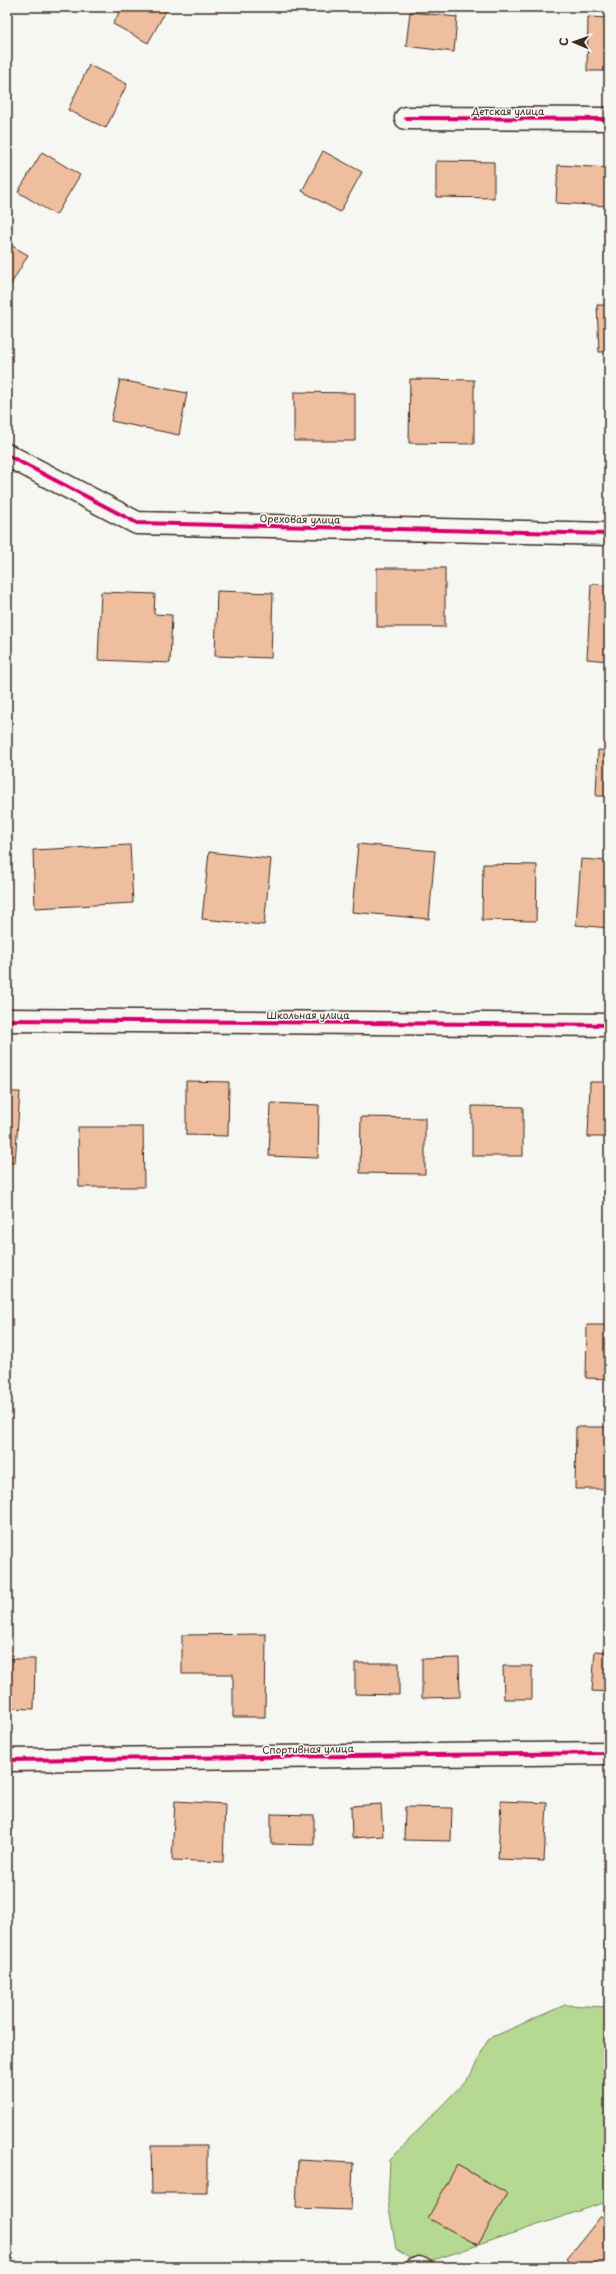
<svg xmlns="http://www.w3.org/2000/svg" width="616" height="2274" font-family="'Playpen Sans',sans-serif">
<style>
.green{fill:#b5d993;stroke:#788258}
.building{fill:#efbe9f;stroke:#3b2a1e}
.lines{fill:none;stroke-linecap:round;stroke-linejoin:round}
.lane-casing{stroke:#3b2a1e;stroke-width:19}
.street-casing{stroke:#3b2a1e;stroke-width:25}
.lane{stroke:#f6f6f2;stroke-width:16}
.street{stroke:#f6f6f2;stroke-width:22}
.cycleway-casing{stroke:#f6f6f2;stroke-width:6}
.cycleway{stroke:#d6006c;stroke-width:4}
.labels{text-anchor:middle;stroke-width:3;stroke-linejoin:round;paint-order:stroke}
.street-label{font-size:10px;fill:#3b2a1e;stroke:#f6f6f2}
</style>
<rect width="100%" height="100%" fill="#f6f6f2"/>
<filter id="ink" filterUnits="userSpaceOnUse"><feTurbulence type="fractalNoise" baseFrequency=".025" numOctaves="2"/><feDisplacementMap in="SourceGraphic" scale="8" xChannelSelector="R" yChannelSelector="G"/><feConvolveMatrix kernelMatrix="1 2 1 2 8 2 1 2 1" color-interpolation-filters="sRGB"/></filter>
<g filter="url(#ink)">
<path class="green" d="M565,2005l44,2v194l-190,64 -23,-16 -8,-48 2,-41 80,-84 18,-37z"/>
<g class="building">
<path d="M122,7h46l-20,36 -35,-19z"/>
<path d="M410,12l47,5 -3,35 -48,-6z"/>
<path d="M588,17l21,1v53h-22z"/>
<path d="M89,65l38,19 -21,44 -38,-18z"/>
<path d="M323,151l39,21 -22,40 -38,-21z"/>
<path d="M42,152l38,23 -24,40 -38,-23z"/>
<path d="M436,161l58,1v36l-58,-1z"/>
<path d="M558,165l51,3v38l-53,-3z"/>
<path d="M7,243l21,12 -21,36z"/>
<path d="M597,305h12v47h-10z"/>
<path d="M410,379l64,1v64l-65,-1z"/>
<path d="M120,380l67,13 -8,42 -68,-14z"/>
<path d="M294,392l61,1v48h-61z"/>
<rect x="377" y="568" width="68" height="59"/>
<path d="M591,584l18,1v76l-22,-2z"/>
<path d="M217,591l56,2 -2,65 -56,-2z"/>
<path d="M101,592l54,2 -1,20 18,1 -2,48 -72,-3z"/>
<path d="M598,750l11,1v45h-13z"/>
<path d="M358,844l77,7 -6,68 -77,-7z"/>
<path d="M130,845l3,58 -98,5 -2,-58z"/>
<path d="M209,852l62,7 -7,66 -62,-6z"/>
<path d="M581,859l28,2v67l-33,-3z"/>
<path d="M483,864l54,1 -1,56 -54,-1z"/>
<path d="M186,1081l43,1 -1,54 -42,-1z"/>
<path d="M590,1082h19v55h-21z"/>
<path d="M7,1092h13l-5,71h-8z"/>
<path d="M271,1103l48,2 -1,53 -49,-2z"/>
<path d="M472,1106l51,1v49h-51z"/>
<path d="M361,1117l64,1v56l-65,-1z"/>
<path d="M78,1127h65l1,60h-65z"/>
<path d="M587,1325h22v54l-23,-1z"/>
<path d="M576,1427h33v62h-34z"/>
<path d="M266,1634l-1,83h-32v-43h-51v-39z"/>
<path d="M595,1651l14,1v40l-17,-1z"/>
<path d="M459,1658l1,39 -38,1v-39z"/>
<path d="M7,1659h28l-1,50 -27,-1z"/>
<path d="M355,1663h44v32l-44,-1z"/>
<path d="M503,1666h29v33h-28z"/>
<path d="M175,1801l50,3 -2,58 -51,-2z"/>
<path d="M501,1801l46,2 -3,58 -46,-2z"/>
<path d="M381,1804l2,32 -31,2 -1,-32z"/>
<path d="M405,1807l47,1 -1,33 -47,-1z"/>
<path d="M271,1814l43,1v30l-43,-1z"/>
<path d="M151,2146h56v47h-55z"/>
<path d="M298,2160l55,3 -2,47 -55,-2z"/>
<path d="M457,2165l50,28 -29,52 -50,-27z"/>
<path d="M601,2216l8,6v45h-33l-9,-8z"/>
</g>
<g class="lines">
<g class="lane-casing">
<path id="lane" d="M413,2267l6,-2 5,2"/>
</g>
<g class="street-casing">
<g id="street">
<path d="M406,118l203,1"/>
<path d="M7,455l130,68 472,11"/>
<path d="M7,1020l602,5"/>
<path d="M7,1760l602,-7"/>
</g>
</g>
<use href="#lane" class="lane"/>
<use href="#street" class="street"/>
<g class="cycleway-casing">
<g id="cycleway">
<path d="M406,118l203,1"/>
<path d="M7,455l130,68 472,11"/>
<path d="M7,1020l602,5"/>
<path d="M7,1760l602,-7"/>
</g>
</g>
<use href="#cycleway" class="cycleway"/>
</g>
</g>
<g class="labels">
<g class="street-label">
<text x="508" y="115">Детская улица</text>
<text transform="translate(300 519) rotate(1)" y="4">Ореховая улица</text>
<text x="308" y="1019">Школьная улица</text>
<text transform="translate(308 1749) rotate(-1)" y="4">Спортивная улица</text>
</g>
</g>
<rect width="616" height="2274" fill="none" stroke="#f6f6f2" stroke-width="24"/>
<rect x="12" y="12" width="592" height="2250" fill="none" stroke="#3b2a1e" stroke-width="1.5" filter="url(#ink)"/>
<g transform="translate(574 42) rotate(272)" stroke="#f6f6f2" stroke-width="3" paint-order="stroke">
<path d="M0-3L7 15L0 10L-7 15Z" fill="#3b2a1e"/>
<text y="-6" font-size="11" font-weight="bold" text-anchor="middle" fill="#3b2a1e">С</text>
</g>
</svg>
